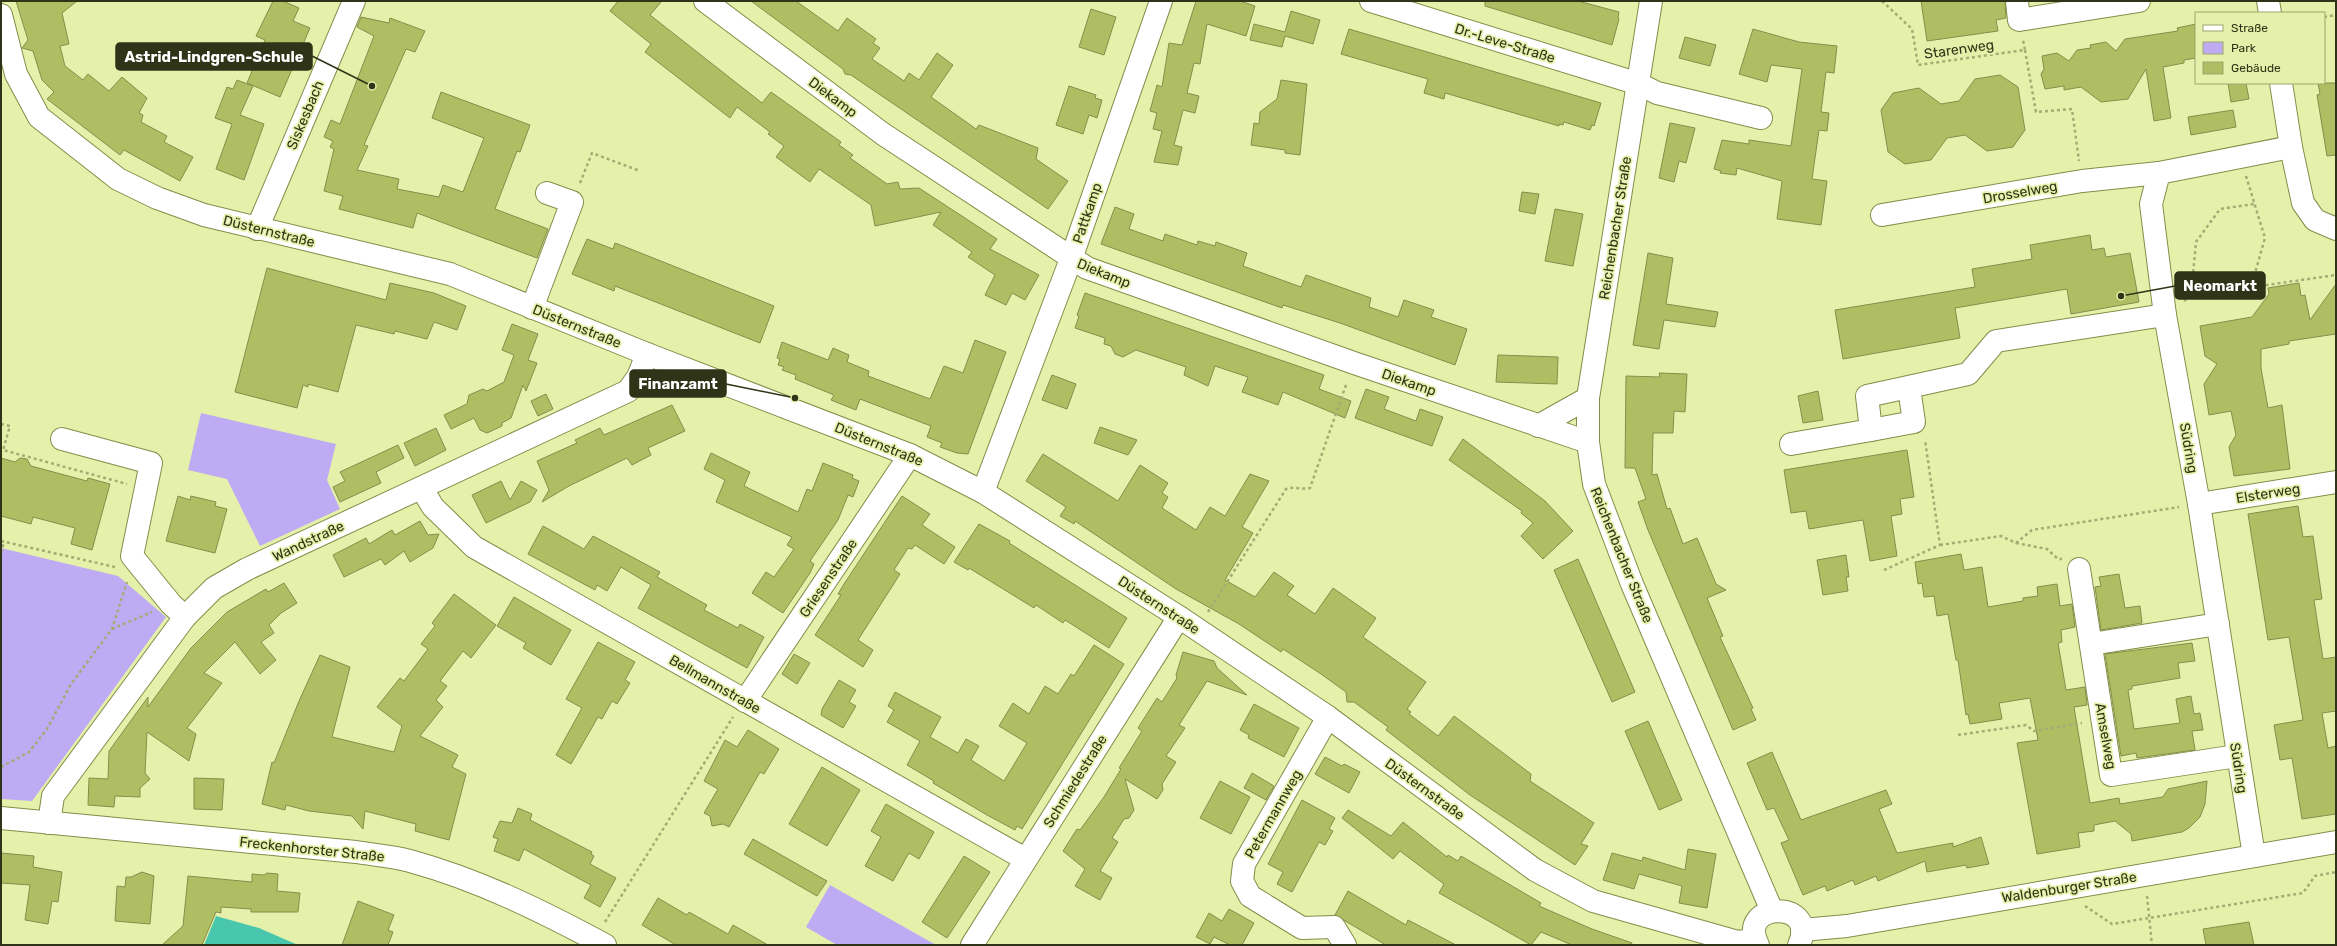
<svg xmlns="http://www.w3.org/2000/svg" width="2337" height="946" font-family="Rubik,sans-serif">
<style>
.green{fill:#beabf4}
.water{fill:#49c7ad}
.building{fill:#b0be63;stroke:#848e4b}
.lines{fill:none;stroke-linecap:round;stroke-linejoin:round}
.minor-casing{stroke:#838d4a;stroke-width:24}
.major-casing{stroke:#838d4a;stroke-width:24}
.path{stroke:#a3ac74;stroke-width:2.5;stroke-dasharray:3 3;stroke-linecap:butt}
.minor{stroke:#fff;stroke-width:22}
.major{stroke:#fff;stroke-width:22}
.labels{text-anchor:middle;stroke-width:3.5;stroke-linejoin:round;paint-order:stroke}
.street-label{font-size:14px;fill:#2f3317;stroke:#e5f1aa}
.leader{fill:none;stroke:#2f3317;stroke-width:1.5}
.callout-dot{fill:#2f3317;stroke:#e5f1aa;stroke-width:1.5}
.callout{fill:#2f3317;stroke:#2f3317;stroke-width:1.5}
.callout-label{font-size:15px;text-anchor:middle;font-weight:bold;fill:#fff}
</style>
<rect width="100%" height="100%" fill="#e5f1aa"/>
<g class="green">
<path d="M201,413l135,31 -9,36 13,29 -80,37 -33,-67 -39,-9z"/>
<path d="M1,548l117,28 48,41 -134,184 -31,-2z"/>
<path d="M830,885l106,60h-99l-31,-18z"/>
</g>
<path class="water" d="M216,916l43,12 39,17h-94z"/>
<g class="building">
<path d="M16,1h61l-15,12 7,31 -9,2 5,20 18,14 5,-6 21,17 13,-14 25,21 -8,15 4,2 -2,7 26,14 -3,6 29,15 -13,24 -56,-31 -4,5 -73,-56 7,-7 -12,-12 -9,-29 -11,-3 6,-8z"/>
<path d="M273,1h10l16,7 -6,13 17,7 -30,69 -33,-14 18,-43 -9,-4z"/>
<path d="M618,1h44l-12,14 112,88 9,-11 70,50 -2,3 14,10 -3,3 37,26 11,-2 2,7 19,-1 78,51 -7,10 49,26 -14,25 -13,-7 -6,12 -21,-10 10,-20 -27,-18 4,-5 -39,-27 8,-13 -66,14 -4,-21 -52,-36 -9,13 -34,-25 8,-11 -16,-12 2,-2 -33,-25 -7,11 -85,-66 6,-8 -41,-33z"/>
<path d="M751,1h45l42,30 9,-13 29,21 -3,4 7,5 -8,11 32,22 5,-8 10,7 18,-27 16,12 -22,32 45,32 3,-4 59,23 -2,11 32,22 -20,28 -197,-134 -6,-1 -2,-5z"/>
<path d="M1196,1h44l15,5 -9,30 -39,-12 -7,40 -6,-1 -7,30 12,3 -4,17 -12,-3 -9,35 8,2 -4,18 -24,-3 8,-31 -9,-2 4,-16 -7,-2 7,-26 5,2 7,-44 13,2z"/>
<path d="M1485,1h93l41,11 -1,6 1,1 -7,26 -127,-39z"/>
<path d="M1921,1h84l1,17 -10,2 2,11 -71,10z"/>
<path d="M1091,9l25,8 -12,38 -25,-8z"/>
<path d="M1291,11l29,9 -7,24 -28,-8 -3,11 -32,-7 4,-16 31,8z"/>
<path d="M361,17l28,6 1,-5 35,13 -10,21 -9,-3 -42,96 4,1 -11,24 42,9 -2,10 42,8 4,-12 20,7 21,-54 -52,-20 9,-26 89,33 -10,27 -3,-1 -22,58 53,20 -11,29 -120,-45 -4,15 -74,-19 4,-13 -19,-5 10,-42 -4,-2 3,-6 -9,-4 7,-17 9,4 34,-88 -17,-9z"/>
<path d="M2196,24v34l-12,2v3l-21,4 8,51 -17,3 -8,-52 -18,30 -27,3 -20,-15 -17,3v-4l-19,3 -4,-15 3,-5 -2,-13 15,-3 12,8 8,-11 14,-2 -1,-3 16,-3 10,9 9,-12 53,-8 -1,-3z"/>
<path d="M1349,29l252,74 -7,23 -2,-1 -2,5 -26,-8 -1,3 -4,-1v2l-114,-33 -1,6 -20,-6 4,-14 -87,-25z"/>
<path d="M1753,29l46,13 38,4 -3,27 -8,-1 -5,40 8,1 -2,18 -8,-1 -7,49 15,2 -6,44 -44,-6 5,-38 -45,-13 -1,7 -16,-2 1,-2 -7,-2 8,-29 27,4v-4l42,6 11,-77 -31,-4 -4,17 -28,-8z"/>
<path d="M1685,37l31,8 -6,21 -31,-8z"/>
<path d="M2000,75l18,12 7,43 -12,17 -26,4 -22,-16 -18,3 -16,22 -26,4 -17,-12 -7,-42 12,-17 26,-5 22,16 18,-3 16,-22z"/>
<path d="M237,80l16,6 -13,29 24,9 -20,56 -28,-11 16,-45 -17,-6 12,-31 6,2z"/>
<path d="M1281,80l26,4 -7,71 -15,-2v-3l-34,-5 3,-22 5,1 1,-12 17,-13z"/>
<path d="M2228,83h18l3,16 -18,3z"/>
<path d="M2318,83h18v72l-9,1 -10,-61 3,-1z"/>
<path d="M1069,86l27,9 -1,3 7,2 -5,18 -8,-3 -6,19 -27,-9z"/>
<path d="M2233,110l3,17 -45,8 -3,-18z"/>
<path d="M1670,123l25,5 -9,35 -7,-2 -5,21 -15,-4z"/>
<path d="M1522,192l17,2 -4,20 -16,-3z"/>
<path d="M1115,207l19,7 -5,15 34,12 2,-7 32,11 1,-4 17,5 1,-4 31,11 -4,13 58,21 5,-12 65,23 -2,9 29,10 6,-17 30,10 -3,7 36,12 -12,36 -115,-42 -57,-18 -1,3 -48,-17 -133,-47z"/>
<path d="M1555,209l28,5 -10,52 -28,-5z"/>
<path d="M2090,235l2,15 12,-2 2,9 24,-4 9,49 -68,12 -4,-25 -112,19 5,30 -117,21 -8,-49 140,-23 -3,-18 60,-10 -2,-14z"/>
<path d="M587,239l26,10 2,-6 8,3 151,60 -14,37 -145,-57 -1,5 -42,-17z"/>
<path d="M1648,253l25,5 -7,46 52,8 -3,15 -51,-7 -5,29 -26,-4z"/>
<path d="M267,268l119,32 4,-17 44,10 32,13 -9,24 -23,-8 -7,17 -32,-8 -1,3 -38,-9 -18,67 -30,-8v3l-5,-2 -6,23 -62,-16z"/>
<path d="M2299,283l2,13 4,-1 5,25 26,-36v50l-47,7v3l-28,5v19l7,40 14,-3 8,64 -56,7 -5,-29 7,-12 -5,-24 -22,4 -5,-31 13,-20 -12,-8 -5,-30 52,-9 17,-23 -1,-6z"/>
<path d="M1085,293l239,82 -5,14 32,12 -6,17 -62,-26 -5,13 -36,-13 6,-15 -33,-11 -7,20 -24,-11 2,-8 -50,-17 -13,7 -8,-3 -4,-8 -7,-2 1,-6 -30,-10 4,-12 -2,-1z"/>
<path d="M512,324l26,10 -10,26 9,3 -11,28 -3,-6 -12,33 -9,5v3l-15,7 -7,-3 -6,-12 -23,11 -7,-14 23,-11 2,-9 14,-6 4,2 17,-9 10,-27 -12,-5z"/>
<path d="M975,340l31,12 -38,102 -11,-1 -17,-6 2,-4 -15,-6 4,-11 -71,-27 -4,11 -25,-10 3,-5 -39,-16 1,-4 -14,-5 2,-3 -6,-2 2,-6 -3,-1 5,-16 46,18 5,-12 16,7 -2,7 22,9 -1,5 62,23 14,-33 19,7z"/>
<path d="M1498,355l60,2 -1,27 -61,-2z"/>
<path d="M1659,373l28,1 -2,38 -11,-1 -1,22h-20l-1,42 5,-1 10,35 3,-1 13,36 14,-6 19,46 10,6 -19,8 16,38 -3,1 33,71 -2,1 5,11 -23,10 -85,-200 -10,-28 8,-3 -11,-31h-10l1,-92 34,1z"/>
<path d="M1052,375l24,9 -9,25 -25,-9z"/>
<path d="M1366,389l23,8 -5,12 32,12 4,-12 23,8 -11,29 -77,-28z"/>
<path d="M1818,391l5,29 -20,3 -5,-27z"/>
<path d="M546,394l7,15 -15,7 -7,-15z"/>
<path d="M672,405l13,26 -37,17 3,7 -19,10 -5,-7 -58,28 -27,16 7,-12 -12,-29 40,-18 -2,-3 25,-12 4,7z"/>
<path d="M1100,427l37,13 -9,15 -34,-12z"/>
<path d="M436,428l10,22 -31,16 -11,-23z"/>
<path d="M1463,439l82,62 28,30 -30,28 -22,-23 12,-13 -12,-10 1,-2 -73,-51z"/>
<path d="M398,445l6,13 -28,14 5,11 -41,19 -7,-15 12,-6 -5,-9z"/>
<path d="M1907,450l7,47 -14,2 2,15 -11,2 6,40 -27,5 -7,-41 -54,9 -3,-18 -15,2 -7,-43z"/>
<path d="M711,453l39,19 -6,14 54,26 9,-23 5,2 11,-28 30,12 -1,3 7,3 -6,16 -5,-2 -10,25 -28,41 4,3 -4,9 -27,40 -31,-20 14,-21 8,5 20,-28 -7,-4 5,-8 -76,-35 9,-22 -21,-11z"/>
<path d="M1043,454l75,47 22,-36 28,18 -6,10 6,4 -6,11 34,22 14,-23 15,9 25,-42 19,7 -27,46 11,6 -28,47 30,17 19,-25 20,14 -7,9 28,19 18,-26 43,30 -13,19 63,45 -19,27 4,3 -2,2 29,22 16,-20 77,58 -1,7 64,42 -13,21 7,2 -13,19 -105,-70 -84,-65 2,-3 -34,-25h-7l-1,-10 -25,-18 -38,-25 -2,3 -42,-28 -63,-35 -101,-68 -1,3 -14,-8 6,-9 -40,-26z"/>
<path d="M1,458l14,4 5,-4 7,1 4,7 56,15 1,-3 22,6 -18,66 -21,-6 4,-16 -42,-11 -2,7 -30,-8z"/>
<path d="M501,481l9,19 11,-19 16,9 -7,12 -44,21 -14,-28z"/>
<path d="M178,496l12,4 1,-4 25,6 -1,4 12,3 -12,44 -49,-12z"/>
<path d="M902,496l28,18 -8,11 33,22 -11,17 -29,-19 -3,4 -4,-1 -14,22 6,4 -42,66 15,10 -10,17 -48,-32 26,-40 -3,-1 6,-10z"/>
<path d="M2298,506l5,31 10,-1 9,63 -8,1 9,59 13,-2v54l-14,2 6,35 8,-2v68l-34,5 -10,-61 -12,2 -6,-35 29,-5 -14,-83 -21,3 -20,-126z"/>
<path d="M420,521l8,14 11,-1 -6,14 -23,14 -6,-11 -19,14 -4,-6 -37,18 -11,-22 33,-17 3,6 23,-14 3,5z"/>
<path d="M979,524l31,17 -1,2 118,75 -18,30 -44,-28 -2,3 -27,-18 -2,3 -65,-40 -1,2 -14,-8z"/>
<path d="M543,526l41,23 9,-13 67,36 -3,5 50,28 -3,5 34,18 2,-4 24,13 -17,31 -109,-60 13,-23 -30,-18 -14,24 -10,-6 -2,5 -67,-36z"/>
<path d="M1961,554l3,16 18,-3 6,40 35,-6v-3l15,-2 -1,-9 20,-3 3,22 12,-2 3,23 -14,3 1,12 -4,1 8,47 19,-3 2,18 -13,2 16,96 29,-5 1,6 43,-7 5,-8 39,-8 -2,23 -5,13 -11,11 -7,4 -50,9 -1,-7 -16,-13 -21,4v6l-16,2 2,14 -43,7 -20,-111 21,-3 -8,-42 -31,5 3,16 -32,5 -2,-10 -2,1 -8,-55h-2l-8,-46 -11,2 -3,-20 -10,1 -2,-14 -4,1 -3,-22z"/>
<path d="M1846,555l3,22h-3l2,14 -25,4 -6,-35z"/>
<path d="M1578,559l57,133 -23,10 -58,-132z"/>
<path d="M2119,574l6,34 15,-2 2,17 -41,7 -6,-43 6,-1 -2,-9z"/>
<path d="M284,583l13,20 -16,10 -12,12 5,8 -13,9 15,18 -16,14 -25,-32 -31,31 18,10 -35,45 9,6 -7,27 -42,-29 -2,41 5,6 -10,9v9l-25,-1 -1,11 -26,-2 1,-27 19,1 1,-28 39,-54v10l43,-59 36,-36 39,-23 2,3z"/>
<path d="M454,594l42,31 -25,33 -8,-7 -23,30 7,5 -11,14 7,7 -23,29 38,19 -6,12 14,7 -17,66 -34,-9 1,-7 -51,-13 -2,18 -11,-13 -43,-5 -23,-6 -1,5 -23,-6 10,-42 2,1 25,-62 21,-46 30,12 -18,70 62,15 8,-26 -25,-19 23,-29 4,3 24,-32 -7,-5 14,-18 -3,-3z"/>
<path d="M514,597l57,33 -20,35 -28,-17 3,-5 -29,-17z"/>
<path d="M598,642l37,20 -10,18 5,3 -13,21 -5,-3 -10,18 -4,-2 -27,47 -15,-9 26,-47 -16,-9z"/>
<path d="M2192,643l3,18 -17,2 2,15 -48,8v3l-4,1 6,39 46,-6 -4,-24 15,-3 3,18 6,-1 3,17 -11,1 3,19 -58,8 -1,-5 -15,3 -16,-102z"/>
<path d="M1094,645l30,19 -102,165 -5,-3 -2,4 -28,-15 -54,-32 1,-2 -27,-16 13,-24 -33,-19 7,-12 -6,-4 7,-14 46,25 -11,20 28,16 8,-14 13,7 -8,14 33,21 23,-38 -28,-17 14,-23 16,11 16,-28 13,8 13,-20 3,2z"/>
<path d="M1183,652l31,9 3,7 30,27 -40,-14 -28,44 6,3 -19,28 10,6 -14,22 1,6 -6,9 -32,-20 9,31 -5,8 -5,1 -12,19 6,4 -18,29 12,7 -12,22 -25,-14 10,-17 -22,-18 14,-22 3,1 24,-33 17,-28 -2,-1 23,-37 -4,-3 19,-30 5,4 15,-24 -1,-3z"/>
<path d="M794,654l16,9 -13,21 -15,-10z"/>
<path d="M839,680l17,10 -7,12 7,4 -13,22 -22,-13 1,-6z"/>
<path d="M1254,704l45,24 -15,29 -36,-19 1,-3 -9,-5z"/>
<path d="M1648,721l34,79 -23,10 -34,-79z"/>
<path d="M748,730l31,19 -15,25 -4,-2 -31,55 -6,-3 -11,2 -2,-10 -6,-3 14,-24 -14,-8 21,-41 12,7z"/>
<path d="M1772,752l29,68 85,-30 6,14 -13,5 18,44 56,-10v4l28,-10 8,27 -22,4 -1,-3 -39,7 -2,-11 -47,20 -2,-5 -21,9 -2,-5 -26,11 -2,-5 -22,9 -22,-52 8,-3 -15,-32 -7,2 -20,-47z"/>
<path d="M1325,757l17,9 2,-2 16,8 -11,21 -34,-19z"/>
<path d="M822,767l38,23 -33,56 -38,-22z"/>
<path d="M1252,773l22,13 -8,14 -22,-12z"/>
<path d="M194,778l30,1 -2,31 -28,-1z"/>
<path d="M1220,781l30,16 -19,37 -31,-16z"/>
<path d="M1302,800l33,18 -6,11 4,2 -8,14 -6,-3 -27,50 -15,-8 6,-12 -15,-8z"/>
<path d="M886,804l48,28 -15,27 -10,-6 -16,28 -28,-15 16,-29 -10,-6z"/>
<path d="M518,808l14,6 -2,6 62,32 -1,2 3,2 -4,8 26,14 -16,29 -16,-9 7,-13 -67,-36 -5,12 -25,-10 4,-12 -5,-2 7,-16 12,2z"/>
<path d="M1348,810l43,26 12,-14 44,35 1,-2 10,6 3,-5 80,47 -2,3 53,23 40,14 -1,2h-59l-31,-13 -10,13 -92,-52 5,-9 -44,-33 -7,8 -51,-41z"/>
<path d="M753,839l74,42 -10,15 -73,-42z"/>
<path d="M1688,849l28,5 -9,54 -28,-5 3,-17 -43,-12 -5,15 -31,-9 9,-27 30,8 1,-4 42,13z"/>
<path d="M1,853l33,3 -1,11 29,5 -4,30 -6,-1 -4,23 -23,-4 5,-35 -29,-2z"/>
<path d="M964,856l26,16 -43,66 -25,-16z"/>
<path d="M142,872l12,4 -4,48 -35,-3 2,-35 8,1 1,-10h5z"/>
<path d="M267,873l11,1 -1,17 23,2 -2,19h-47v-3l-30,-2v6l-5,-1 -14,33h-40l21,-19 5,-50 64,6v-8l12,1z"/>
<path d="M1348,891l58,34 2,-5 48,25h-70l-51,-30z"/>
<path d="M658,898l29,17 2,-3 39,22 5,-9 35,20h-92l-34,-20z"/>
<path d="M358,901l36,14 -6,15 5,2 -5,13h-46z"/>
<path d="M1229,909l25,14 -12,22h-12l-16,-8 -4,7 -14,-7 13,-24 13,8z"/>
<path d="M2249,922l5,23h-48l-3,-16z"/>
</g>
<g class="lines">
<g class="minor-casing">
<g id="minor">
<path d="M705,1l178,133 204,134 267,95 234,79"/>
<path d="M1371,1l268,83 18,9 104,25"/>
<path d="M1651,1l-63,397v44l6,42 38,100 140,327"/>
<path d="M2017,1l2,19 120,-19"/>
<path d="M2268,1l2,12"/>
<path d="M1,15l15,59 23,43 79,62 39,19 47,17 246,59 197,80 263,101 73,37 196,125 149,100 207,153 58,31 145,41 17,-2"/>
<path d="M2281,83l10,64 12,56 12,17 21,9"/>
<path d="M1882,215l200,-34 77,-8"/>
<path d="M257,229l97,-228"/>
<path d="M532,308l40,-106 -25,-9"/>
<path d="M1538,426l50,-28"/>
<path d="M1871,430l43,-8 -5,-34"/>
<path d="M62,439l89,24 -19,93 39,48 14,13"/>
<path d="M1791,444l80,-14 -4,-34 101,-22 28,-33 169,-26"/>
<path d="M422,489l11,18 41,40 551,312"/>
<path d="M983,492l88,-233 90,-258"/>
<path d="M2199,504l137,-22"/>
<path d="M2079,569l32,206 126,-19"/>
<path d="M2091,644l127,-20"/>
<path d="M745,701l165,-246"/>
<path d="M1328,717l-84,147 -2,17 8,15 52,32 32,-1 11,18"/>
<path d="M49,823l4,-27 132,-179 29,-29 33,-19 381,-178 10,-14 9,-23"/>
<path d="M2254,856l-55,-352 -34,-189 -14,-111 8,-31 132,-26"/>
<path d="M1802,930l45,-4 489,-84"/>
<path d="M972,945l207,-328"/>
<path d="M1758,945c-23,-44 62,-46 41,0"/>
</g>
</g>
<g class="major-casing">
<path id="major" d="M1,818l355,34c18,3 37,4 54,9 69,19 132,50 195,84"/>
</g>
<g class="path">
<path d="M1882,1l30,28 6,36 107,-15 -2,-10"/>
<path d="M2324,17l12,-2"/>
<path d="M2025,50l11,62 36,-3 7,52"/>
<path d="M2246,176l19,62 -14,49"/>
<path d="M580,183l12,-30 48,18"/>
<path d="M2191,296l5,-54 24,-33 34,-5"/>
<path d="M2184,301l7,-5 145,-21"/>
<path d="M1,424l9,2 -7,24 124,34"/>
<path d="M1,541l114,26"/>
<path d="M2016,543l31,6 11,10h4"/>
<path d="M1940,545l61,-9 15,7 16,-13 147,-23"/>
<path d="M1,553l3,-12"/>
<path d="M1884,570l56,-25 -15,-105"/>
<path d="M1208,612l78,-123c8,-3 15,1 24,-1l37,-106"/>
<path d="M112,629l40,-17"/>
<path d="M1958,735l68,-10 8,6 48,-8"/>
<path d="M1,767l28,-15 18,-23 24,-45 41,-55 15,-47"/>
<path d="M2147,896l5,49"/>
<path d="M2085,906l27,18 191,-31 12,-17 21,-4"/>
<path d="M605,922l128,-205"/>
</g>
<use href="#minor" class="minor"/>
<use href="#major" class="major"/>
</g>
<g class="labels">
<g class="street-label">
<text transform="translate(1505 43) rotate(17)" y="5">Dr.-Leve-Straße</text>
<text transform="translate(1959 49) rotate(-8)" y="5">Starenweg</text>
<text transform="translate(833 97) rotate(37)" y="5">Diekamp</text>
<text transform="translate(305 115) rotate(-67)" y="5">Siskesbach</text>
<text transform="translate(2020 192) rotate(-10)" y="5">Drosselweg</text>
<text transform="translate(1087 213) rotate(-71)" y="5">Pattkamp</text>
<text transform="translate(1615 228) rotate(-81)" y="5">Reichenbacher Straße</text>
<text transform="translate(269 231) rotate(14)" y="5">Düsternstraße</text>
<text transform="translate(1104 273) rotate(22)" y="5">Diekamp</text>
<text transform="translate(577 326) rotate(22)" y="5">Düsternstraße</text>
<text transform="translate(1409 382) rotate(19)" y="5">Diekamp</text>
<text transform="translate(879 444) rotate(22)" y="5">Düsternstraße</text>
<text transform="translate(2189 448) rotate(80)" y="5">Südring</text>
<text transform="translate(2268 493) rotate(-9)" y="5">Elsterweg</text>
<text transform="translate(308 541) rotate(-25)" y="5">Wandstraße</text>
<text transform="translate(1622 555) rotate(68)" y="5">Reichenbacher Straße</text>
<text transform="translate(828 578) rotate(-56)" y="5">Griesenstraße</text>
<text transform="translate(1159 605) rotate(33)" y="5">Düsternstraße</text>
<text transform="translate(715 684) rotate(30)" y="5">Bellmannstraße</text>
<text transform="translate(2106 736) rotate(80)" y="5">Amselweg</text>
<text transform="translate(2239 768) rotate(81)" y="5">Südring</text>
<text transform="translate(1075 781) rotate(-58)" y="5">Schmiedestraße</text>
<text transform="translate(1425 789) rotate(36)" y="5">Düsternstraße</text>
<text transform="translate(1273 814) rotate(-60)" y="5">Petermannweg</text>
<text transform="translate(312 849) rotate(6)" y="5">Freckenhorster Straße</text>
<text transform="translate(2069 887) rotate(-9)" y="5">Waldenburger Straße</text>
</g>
</g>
<path class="leader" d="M372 86L312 56M2121 296L2175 286M795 398L726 384"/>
<g class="callout-dot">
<circle cx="372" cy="86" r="4"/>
<circle cx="2121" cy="296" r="4"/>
<circle cx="795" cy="398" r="4"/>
</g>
<g class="callout">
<rect x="116" y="43" width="196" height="27" rx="4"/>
<rect x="2175" y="272" width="90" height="27" rx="4"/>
<rect x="630" y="370" width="96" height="27" rx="4"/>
</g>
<g class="callout-label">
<text x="214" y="62">Astrid-Lindgren-Schule</text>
<text x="2220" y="291">Neomarkt</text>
<text x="678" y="389">Finanzamt</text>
</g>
<rect width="2337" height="946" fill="none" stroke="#2f3317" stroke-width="4"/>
<rect x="2195" y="12" width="130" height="72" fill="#e5f1aa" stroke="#9ca56f"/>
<rect x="2203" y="25" width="20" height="6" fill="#ffffff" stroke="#9ca56f"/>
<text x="2231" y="32" font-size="12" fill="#2f3317">Straße</text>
<rect x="2203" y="42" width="20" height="12" fill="#beabf4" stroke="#9ca56f"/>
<text x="2231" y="52" font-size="12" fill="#2f3317">Park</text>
<rect x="2203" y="62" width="20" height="12" fill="#b0be63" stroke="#9ca56f"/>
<text x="2231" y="72" font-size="12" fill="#2f3317">Gebäude</text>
</svg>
